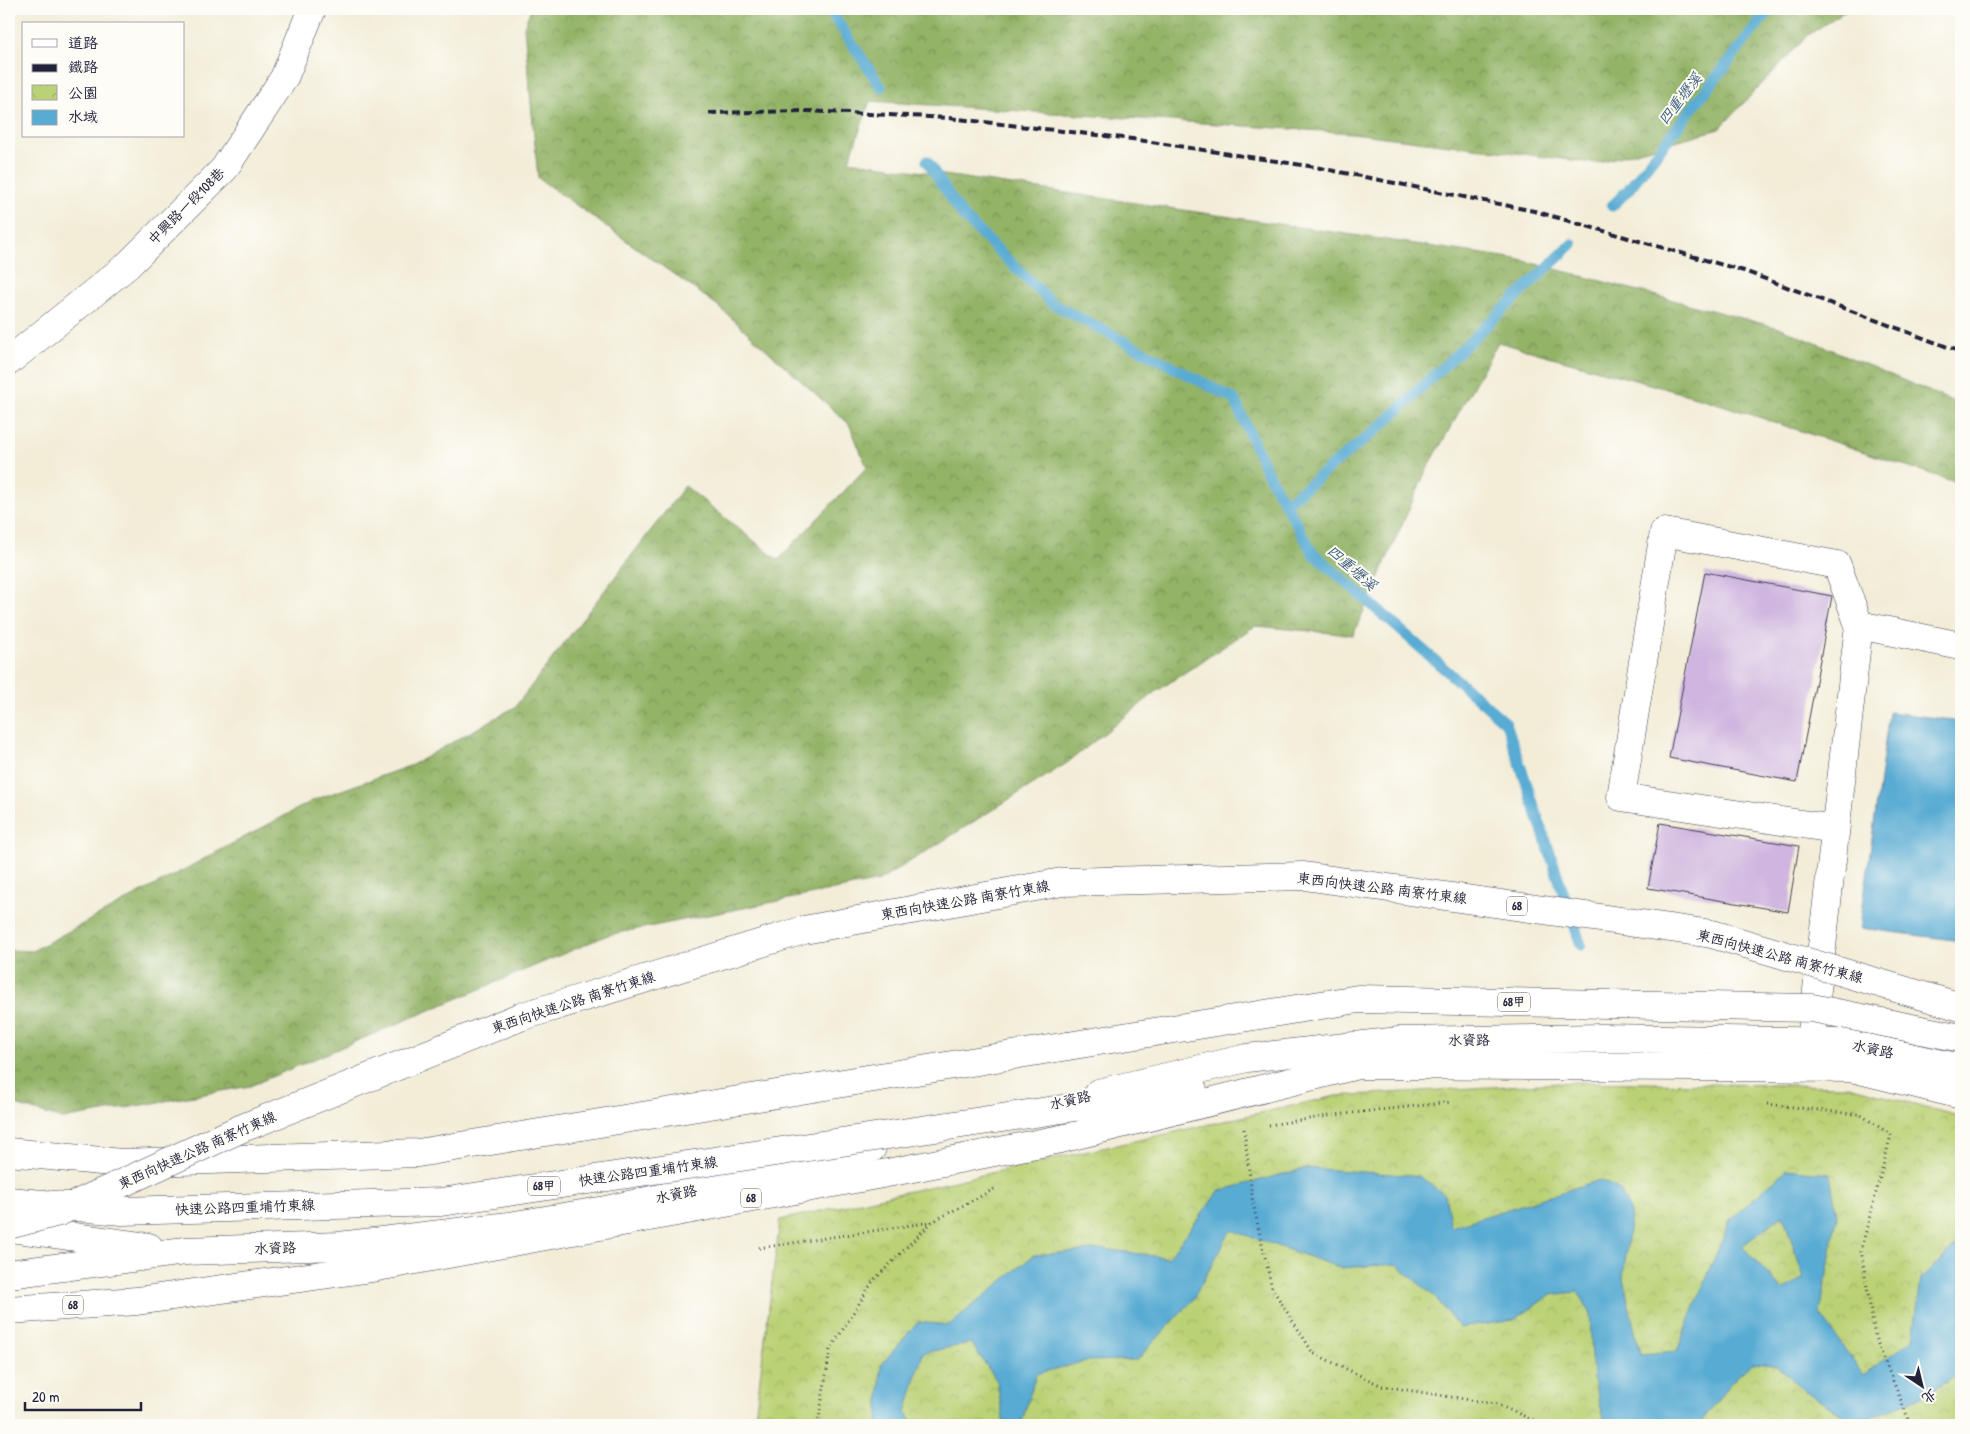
<svg xmlns="http://www.w3.org/2000/svg" width="1970" height="1434" font-family="'Patrick Hand','LXGW WenKai TC',sans-serif">
<style>
.forest{fill:url(#forest-crowns);stroke:#5a6a50}
.park{fill:url(#park-crowns);stroke:#6e7a58}
.water{fill:#58abd3;stroke:#3d6687;fill-rule:evenodd}
.lines{fill:none;stroke-linecap:round;stroke-linejoin:round}
.stream{stroke:#58abd3;stroke-width:11}
.building{fill:#cfb5df}
.minor-casing{stroke:#414053;stroke-width:29}
.highway-casing{stroke:#414053;stroke-width:29}
.path{stroke:#414053;stroke-width:3;stroke-dasharray:1 4;stroke-linecap:butt}
.minor{stroke:#fff;stroke-width:28}
.highway{stroke:#fff;stroke-width:28}
.rail{stroke:#22223b;stroke-width:4;stroke-dasharray:8 4;stroke-linecap:butt}
.highway-bridge-casing{stroke:#414053;stroke-width:29;stroke-linecap:butt}
.highway-bridge{stroke:#fff;stroke-width:28}
.labels{text-anchor:middle;stroke-width:4;stroke-linejoin:round;paint-order:stroke}
.shield{fill:#fdfcf7;stroke:#646373;stroke-width:1}
.shield-label{font-size:12px;font-weight:bold;fill:#22223b}
.street-label{font-size:14px;fill:#22223b;stroke:#fdfcf7}
.water-label{font-size:15px;font-style:italic;fill:#385978;stroke:#fdfcf7}
</style>
<defs>
<pattern id="forest-crowns" width="20" height="18" patternUnits="userSpaceOnUse" patternTransform="scale(1.25)"><rect width="20" height="18" fill="#93b366"/><path d="M2 6a3 3 0 1 1 6 0M12 15a3 3 0 1 1 6 0" fill="none" stroke="#789155"/></pattern>
<pattern id="park-crowns" width="20" height="18" patternUnits="userSpaceOnUse" patternTransform="scale(1.25)"><rect width="20" height="18" fill="#bad175"/><path d="M2 6a3 3 0 1 1 6 0M12 15a3 3 0 1 1 6 0" fill="none" stroke="#a0b366"/></pattern>
</defs>
<rect width="100%" height="100%" fill="#fdfcf7"/>
<filter id="ink" filterUnits="userSpaceOnUse"><feTurbulence type="fractalNoise" baseFrequency=".02" numOctaves="2"/><feDisplacementMap in="SourceGraphic" scale="10" xChannelSelector="R" yChannelSelector="G"/><feConvolveMatrix kernelMatrix="1 2 1 2 8 2 1 2 1" color-interpolation-filters="sRGB"/></filter>
<filter id="wash" filterUnits="userSpaceOnUse"><feTurbulence type="fractalNoise" baseFrequency=".0096" numOctaves="4" result="noise"/><feDisplacementMap in="SourceGraphic" scale="20" xChannelSelector="R" yChannelSelector="G"/><feGaussianBlur stdDeviation="1.12" result="paint"/><feColorMatrix in="noise" values="0 0 0 0 0 0 0 0 0 0 0 0 0 0 0 0 0 1.4 0 .05"/><feComposite in="paint" operator="in"/></filter>
<g filter="url(#wash)">
<rect width="100%" height="100%" fill="#f3edd8"/>
<path class="forest" d="M531,9h1317l-40,26 -89,94 -123,34 -244,-30 -482,-32 -21,60 668,98 266,70 178,76v79l-251,-83 -212,-59 -73,131 -72,162 -98,-9 -98,65 -90,72 -188,118 -271,54 -358,151 -187,33 -54,-16v-153l23,1 282,-151 98,-35 103,-58 170,-221 93,74 89,-93 -18,-43 -132,-119 -179,-127 -14,-151z"/>
<path class="park" d="M1577,1082l272,4 112,31v308h-1207l26,-205 556,-124z"/>
<g class="water">
<path d="M1889,712l72,9v220l-101,-13z"/>
<path d="M1307,1168l112,8 26,19 6,32 149,-47 20,10 11,23 -8,65 17,76 37,-3 53,-131 57,-51 43,5 7,42 -17,98 43,61 50,-36 8,-60 40,-39v132l-38,24 -67,28 -54,-35 -26,-24 -24,-2 -22,20 -31,42h-93l-13,-45 -3,-68 -13,-20 -27,3 -36,25 -54,8 -24,-30 -40,-34 -55,4 -110,-38 -39,71 -55,59 -51,1 -50,13 -15,51h-17l-7,-44 -26,-38 -48,10 -17,59 8,13h-36l3,-60 37,-43 31,3 85,-70 71,-6 63,9 51,-67zM1783,1215l21,63 -22,12 -40,-44z"/>
</g>
<g class="lines">
<g class="stream">
<path d="M829,9l52,78"/>
<path d="M927,161l35,54 91,89 181,95 33,73 46,81 193,170 75,222"/>
<path d="M1612,206l16,-16 142,-181"/>
<path d="M1285,504l97,-79 190,-181"/>
</g>
</g>
<g id="blocks">
<g class="building">
<path d="M1705,572l127,24 -35,186 -128,-24z"/>
<path d="M1660,823l139,23 -11,66 -140,-24z"/>
</g>
</g>
</g>
<g filter="url(#ink)">
<use href="#blocks" fill-opacity="0" stroke="#414053" stroke-width="1"/>
<g class="lines">
<g class="minor-casing">
<g id="minor">
<path d="M9,361l119,-96 96,-96 60,-91 28,-69"/>
<path d="M1835,829l-214,-32 43,-265 173,33 22,60 102,21"/>
<path d="M1812,1033l47,-408"/>
<path d="M1098,1093l149,-35 152,-17 204,-3 238,4 120,26"/>
<path d="M9,1228l140,19"/>
<path d="M9,1274l176,-23 154,-5 170,-20 97,-16 136,-30 130,-32"/>
</g>
</g>
<g class="highway-casing">
<g id="highway">
<path d="M1075,1107l118,-17"/>
<path d="M9,1152l112,11 297,-10 650,-107"/>
<path d="M9,1310l128,-9 235,-33 510,-94 179,-35 297,-74 493,3 110,27"/>
</g>
</g>
<g class="path">
<path d="M1767,1104l94,11 30,20 -30,115 14,87 36,88"/>
<path d="M1269,1125l66,-10 117,-13"/>
<path d="M1244,1129l9,74 19,85 41,65 69,33 114,18 49,21"/>
<path d="M759,1248l173,-26"/>
<path d="M818,1425l12,-75 43,-69 59,-59 64,-34"/>
</g>
<use href="#minor" class="minor"/>
<use href="#highway" class="highway"/>
<path class="rail" d="M709,113l98,-2 142,7 183,21 183,28 219,44 210,60 217,81"/>
<g class="highway-bridge-casing">
<g id="highway-bridge">
<path d="M1068,1046l290,-47 454,9 149,30"/>
<path d="M9,1201l113,10 319,-9 634,-95"/>
<path d="M9,1225l50,-13 181,-83 280,-112 284,-87 258,-48 242,-6 408,58 249,73"/>
</g>
</g>
<use href="#highway-bridge" class="highway-bridge"/>
</g>
</g>
<g class="labels">
<g class="shield">
<rect x="1507" y="896.5" width="20" height="19" rx="4"/>
<rect x="1498" y="992.5" width="32" height="19" rx="4"/>
<rect x="528" y="1176.5" width="32" height="19" rx="4"/>
<rect x="741" y="1188.5" width="20" height="19" rx="4"/>
<rect x="63" y="1295.5" width="20" height="19" rx="4"/>
</g>
<g class="shield-label">
<text x="1517" y="910">68</text>
<text x="1514" y="1006">68甲</text>
<text x="544" y="1190">68甲</text>
<text x="751" y="1202">68</text>
<text x="73" y="1309">68</text>
</g>
<g class="street-label">
<text transform="translate(186 206) rotate(-45)" y="5">中興路一段108巷</text>
<text transform="translate(1382 888) rotate(7)" y="5">東西向快速公路 南寮竹東線</text>
<text transform="translate(965 900) rotate(-10)" y="5">東西向快速公路 南寮竹東線</text>
<text transform="translate(1780 956) rotate(15)" y="5">東西向快速公路 南寮竹東線</text>
<text transform="translate(573 1002) rotate(-18)" y="5">東西向快速公路 南寮竹東線</text>
<text transform="translate(1469 1040) rotate(-1)" y="5">水資路</text>
<text transform="translate(1873 1049) rotate(12)" y="5">水資路</text>
<text transform="translate(1070 1100) rotate(-13)" y="5">水資路</text>
<text transform="translate(197 1150) rotate(-24)" y="5">東西向快速公路 南寮竹東線</text>
<text transform="translate(648 1171) rotate(-8)" y="5">快速公路四重埔竹東線</text>
<text transform="translate(676 1194) rotate(-12)" y="5">水資路</text>
<text transform="translate(245 1207) rotate(-2)" y="5">快速公路四重埔竹東線</text>
<text transform="translate(275 1248) rotate(-2)" y="5">水資路</text>
</g>
<g class="water-label">
<text transform="translate(1680 99) rotate(-52)" y="5">四重壢溪</text>
<text transform="translate(1352 568) rotate(41)" y="5">四重壢溪</text>
</g>
</g>
<rect width="1970" height="1434" fill="none" stroke="#fdfcf7" stroke-width="30"/>
<rect x="22" y="22" width="162" height="115" fill="#fdfcf7" stroke="#a5a5ac"/>
<rect x="32" y="39" width="25" height="8" fill="#ffffff" stroke="#a5a5ac"/>
<text x="68" y="48" font-size="15" fill="#22223b">道路</text>
<rect x="32" y="64" width="25" height="8" fill="#22223b" stroke="#a5a5ac"/>
<text x="68" y="72" font-size="15" fill="#22223b">鐵路</text>
<rect x="32" y="85" width="25" height="15" fill="url(#park-crowns)" stroke="#a5a5ac"/>
<text x="68" y="98" font-size="15" fill="#22223b">公園</text>
<rect x="32" y="110" width="25" height="15" fill="#58abd3" stroke="#a5a5ac"/>
<text x="68" y="122" font-size="15" fill="#22223b">水域</text>
<g transform="translate(1922 1386) rotate(145)" stroke="#fdfcf7" stroke-width="4" paint-order="stroke">
<path d="M0-4L9 19L0 12L-9 19Z" fill="#22223b"/>
<text y="-8" font-size="14" font-weight="bold" text-anchor="middle" fill="#22223b">北</text>
</g>
<path d="M25 1402v8h116v-8" fill="none" stroke="#22223b" stroke-width="2.5"/>
<text x="32" y="1402" font-size="15" fill="#22223b" stroke="#fdfcf7" stroke-width="4" paint-order="stroke">20 m</text>
</svg>
